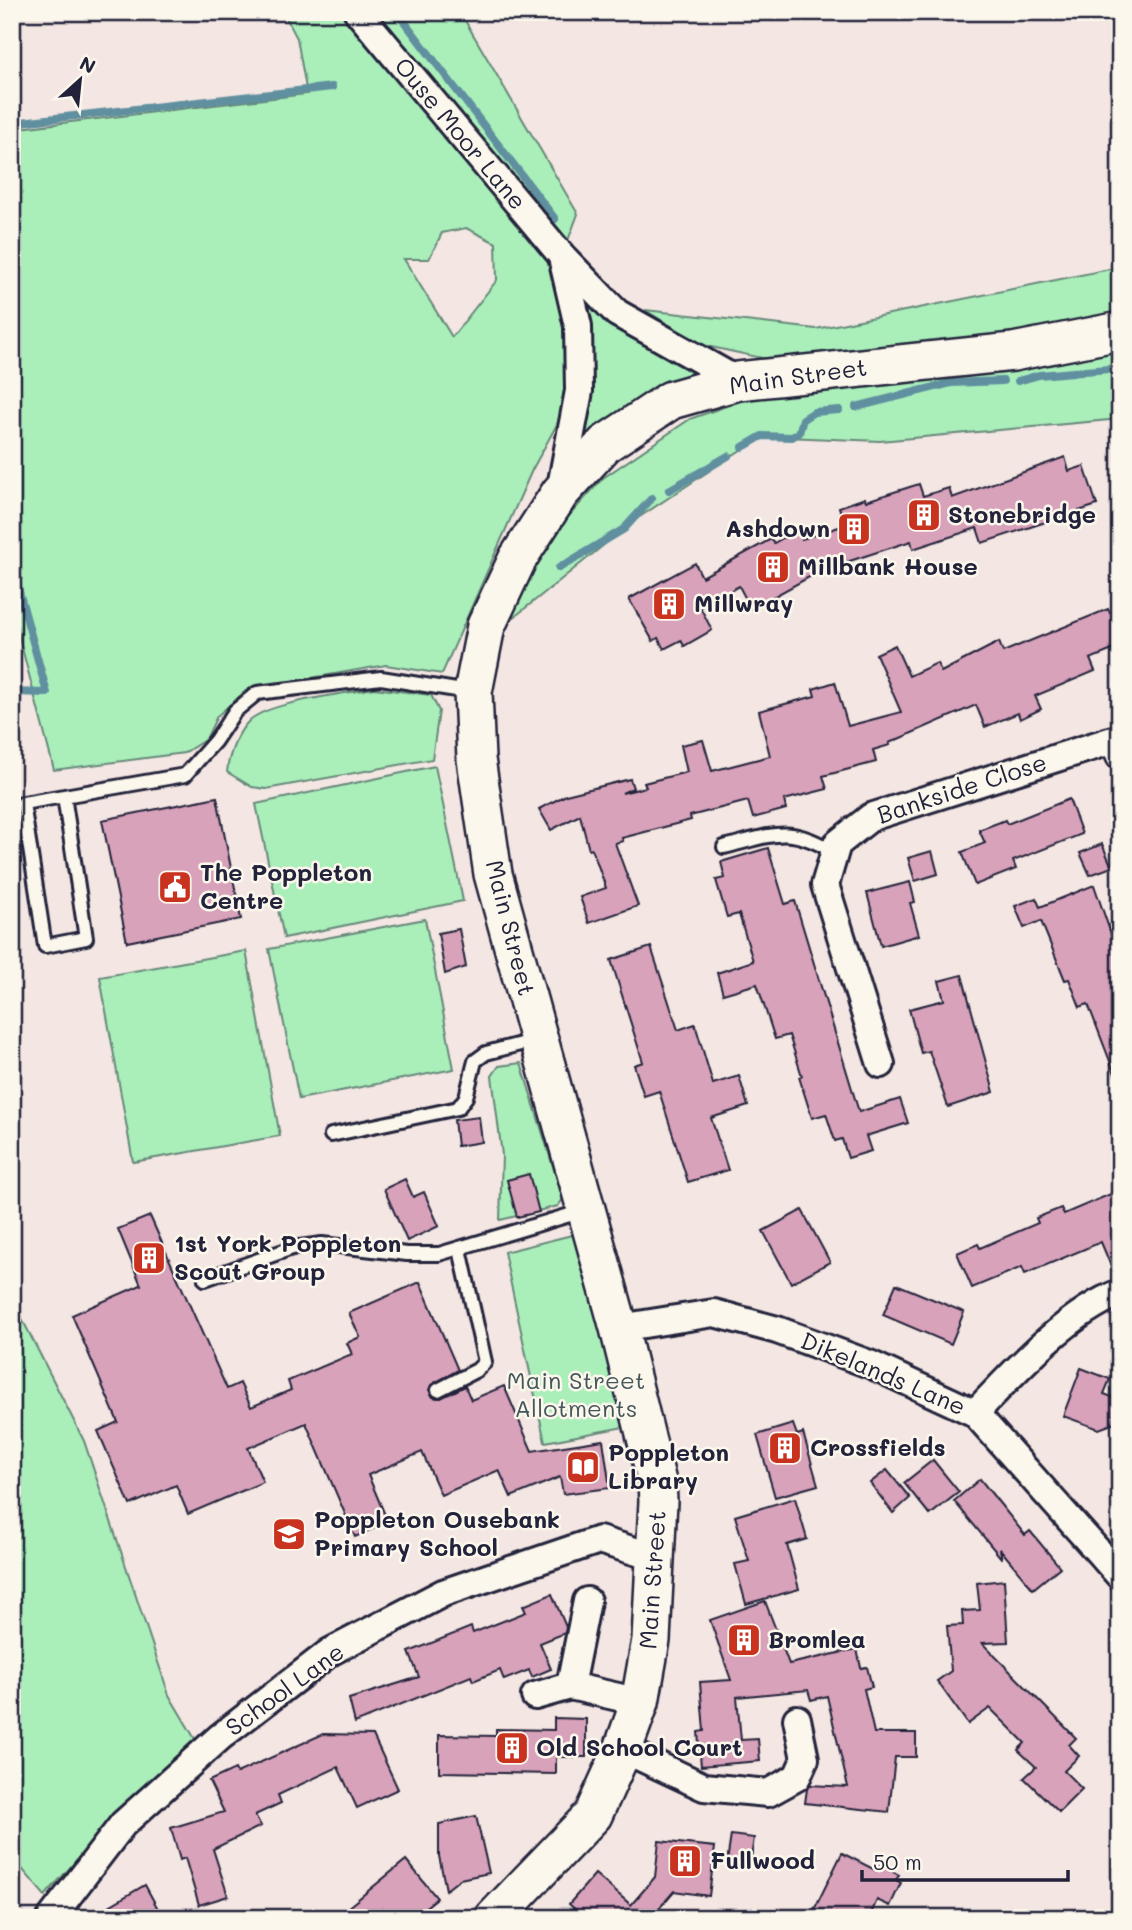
<svg xmlns="http://www.w3.org/2000/svg" width="1132" height="1930" font-family="Mali,sans-serif">
<style>
.green{fill:#aaefba;stroke:#66887a;stroke-width:2;fill-rule:evenodd}
.lines{fill:none;stroke-linecap:round;stroke-linejoin:round}
.stream{stroke:#60909f;stroke-width:8}
.building{fill:#d8a2ba;stroke:#22223b;stroke-width:2}
.lane-casing{stroke:#22223b;stroke-width:18}
.street-casing{stroke:#22223b;stroke-width:32}
.secondary-casing{stroke:#22223b;stroke-width:42}
.lane{stroke:#fbf7ec;stroke-width:12}
.street{stroke:#fbf7ec;stroke-width:26}
.secondary{stroke:#fbf7ec;stroke-width:37}
.labels{text-anchor:middle;stroke-width:5;stroke-linejoin:round;paint-order:stroke}
.street-label{font-size:24px;fill:#22223b;stroke:#fbf7ec}
.poi-label{font-size:24px;font-weight:bold;fill:#22223b;stroke:#fbf7ec;text-anchor:start}
.park-label{font-size:24px;fill:#44555b;stroke:#fbf7ec}
</style>
<rect width="100%" height="100%" fill="#f4e6e2"/>
<filter id="ink" filterUnits="userSpaceOnUse"><feTurbulence type="fractalNoise" baseFrequency=".0143" numOctaves="2"/><feDisplacementMap in="SourceGraphic" scale="14" xChannelSelector="R" yChannelSelector="G"/><feConvolveMatrix kernelMatrix="1 2 1 2 8 2 1 2 1" color-interpolation-filters="sRGB"/></filter>
<g filter="url(#ink)">
<g class="green">
<path d="M283,12h177l118,202 -16,42 9,71 -10,90 -29,53 -90,204 -56,-9 -138,24 -31,27 -11,23 -22,14 -130,17 -42,-160v-481l295,-35 -10,-56zM466,228l30,15 1,37 -45,57 -48,-78h25l13,-26z"/>
<path d="M1120,267v45l-148,28 -201,20 -69,-15 -57,-35 171,19z"/>
<path d="M595,304l105,70 -119,69 10,-68 -1,-67z"/>
<path d="M1120,344v75l-240,22 -118,-5 -127,84 -127,102 35,-77 60,-67 87,-59 85,-30z"/>
<path d="M374,688l57,7 8,16 -7,48 -166,30 -14,-2 -25,-15c1,-15 10,-39 21,-50 17,-20 98,-28 126,-34z"/>
<path d="M435,766l28,135 -179,37 -28,-134z"/>
<path d="M425,919l29,150 -155,30 -30,-150z"/>
<path d="M246,951l34,185 -147,26 -33,-185z"/>
<path d="M521,1063l42,136 -5,7 -58,14 2,-65 -10,-79 7,-10z"/>
<path d="M576,1234l48,193 -79,15 -41,-190z"/>
<path d="M12,1299l72,142 85,254 26,44 -63,58 -87,99 -33,-39z"/>
</g>
<g class="lines">
<g class="stream">
<path d="M397,12l158,207"/>
<path d="M12,123l320,-36"/>
<path d="M1018,381l21,-6 81,-7"/>
<path d="M856,407l95,-24 52,-2"/>
<path d="M743,447l19,-11 30,1 7,-4 4,-14 11,-7 25,-2"/>
<path d="M669,490l59,-34"/>
<path d="M12,566l35,127 -35,-1"/>
<path d="M559,568l65,-39 28,-31"/>
</g>
</g>
<g class="building">
<path d="M1065,457l4,14 15,-5 13,39 -115,38 -5,-15 -64,21 -2,-8 -89,29 -71,39 -12,-23 -39,21 12,23 -28,16 -3,-6 -17,9 -6,-11 -5,3 -24,-42 66,-36 7,14 69,-38 3,4 23,-13 5,9 43,-14 -6,-18 26,-9 1,3 53,-17 4,12 26,-8 3,10z"/>
<path d="M1108,609l2,4 10,-4v38l-30,12 5,12 -60,25 6,13 -21,10 -2,-6 -33,14 -9,-22 -87,38 1,2 -17,5 3,12 -53,14 4,13 -43,11 2,9 -33,9 -5,-17 -58,15 1,4 -69,18 1,3 -8,2 23,63 -49,17 -9,-26 26,-9 -14,-39 -3,1 -9,-35 -29,15 -12,-21 27,-14 64,-16 3,9 -11,5 24,-6 -2,-4 43,-11 -6,-27 22,-5 9,31 58,-15 -11,-45 56,-15 -2,-7 22,-7 13,44 53,-14 -25,-58 19,-9 14,31 28,-13 4,9 58,-30 4,10z"/>
<path d="M217,797l24,122 -114,23 -25,-122z"/>
<path d="M1069,799l13,35 -69,27 3,8 -41,16 -13,-33 23,-9 -6,-13 26,-10 2,4z"/>
<path d="M1102,844l10,23 -22,8 -10,-22z"/>
<path d="M768,848l17,56 10,-3 64,211 41,-13 8,24 -42,13 5,15 -23,7 -6,-19 -7,2 -9,-27 -14,4 -13,-41 3,-1 -13,-41 -14,4 -18,-55 -34,10 -6,-21 36,-12 -14,-47 -12,3 -11,-37 9,-2 -4,-16z"/>
<path d="M932,851l6,23 -23,7 -7,-23z"/>
<path d="M910,882l5,20 -5,1 9,32 -38,11 -14,-53z"/>
<path d="M1094,885l26,75 -2,122 -30,-78 -8,3 -11,-28 -4,1 -24,-59 -17,7 -9,-22 21,-8 4,9z"/>
<path d="M459,929l7,38 -21,7 -7,-41z"/>
<path d="M651,947l27,83 17,-6 18,60 26,-8 9,30 -37,12 17,52 -40,12 -29,-91 -15,5 -10,-31 9,-3 -32,-102z"/>
<path d="M962,975l32,117 -46,15 -19,-56 -8,2 -12,-44 35,-9 -5,-19z"/>
<path d="M479,1117l3,25 -25,4 -3,-26z"/>
<path d="M529,1174l10,38 -22,5 -10,-37z"/>
<path d="M405,1179l8,18 11,-5 15,34 -32,15 -23,-52z"/>
<path d="M1120,1190v88h-4l-15,-36 -76,32 -3,-7 -50,21 -15,-35 21,-9 2,4 58,-25 -2,-5 25,-10 3,6z"/>
<path d="M802,1210l28,52 -39,21 -28,-52z"/>
<path d="M150,1216l77,173 13,-6 11,24 40,-17 -3,-9 64,-27 -5,-11 13,-6 -11,-24 71,-31 38,88 -27,15 -2,5 4,7 8,1 24,-12 6,14 33,-14 28,65 71,-11 7,48 -47,6 -3,-17 -49,20 -12,-27 -58,25 -19,-43 -54,23 20,47 -33,15 -49,-114 -58,25 15,34 -75,32 -12,-29 -46,20 -32,-74 20,-9 -46,-107 69,-30 -23,-56z"/>
<path d="M896,1284l68,28 -13,32 -68,-29z"/>
<path d="M1081,1368l29,11 -6,15 16,6v21l-21,8 -36,-13z"/>
<path d="M793,1424l4,11 6,-2 15,52 -43,12 -18,-62z"/>
<path d="M933,1460l26,32 -29,23 -26,-32z"/>
<path d="M887,1470l23,28 -17,15 -23,-30z"/>
<path d="M980,1479l45,56 5,-4 30,36 -27,22 -33,-40 2,10 -48,-58z"/>
<path d="M795,1498l12,41 -20,6 12,44 -53,15 -11,-40 14,-3 -14,-45z"/>
<path d="M1004,1580l4,62 -26,1 94,95 -7,7 10,11 -15,15 18,18 -23,23 -35,-34 12,-11 -18,-17 7,-7 -35,-35 -22,16 -31,-43 14,-10 -4,-45 16,-1 -1,-14 18,-1 -3,-27z"/>
<path d="M552,1594l14,33 -1,6 -25,10 11,26 -19,8 -3,-7 -25,10 -4,-10 -27,11 -2,-5 -116,47 -6,-24 70,-22 -10,-25 62,-25 2,6 53,-21 -3,-6z"/>
<path d="M765,1601l24,63 68,-15 4,19 6,-1 5,20 -8,2 10,44h42v24h-21l-6,55 -84,-9 2,-14 3,-4 38,2 -21,-91 -16,4 -3,-10 -71,7 4,43 17,-1 2,22 -59,5 -3,-34 6,-1 -4,-49 31,-2 -21,-60z"/>
<path d="M554,1718l32,1v38h-30v17l-117,-2v-37l57,1v-7l58,1z"/>
<path d="M323,1734l50,1 25,54 -41,19 -19,-41 -60,28 3,8 -26,12 6,11 -48,23 15,47 -29,9 -14,-47 -5,2 -9,-32 53,-16 -15,-31 26,-12 2,4z"/>
<path d="M476,1816l13,57 -29,6 -14,11 -7,-34v-32z"/>
<path d="M731,1835l23,3 -4,27 -23,-3z"/>
<path d="M659,1841l56,6 -6,49 -35,-5 -23,27h-66l-16,-14 26,-30 36,31 24,-28z"/>
<path d="M842,1853l35,18 3,-6 19,10 -3,5 5,3 -11,23 -13,-6 -8,18h-59z"/>
<path d="M406,1860l31,38 -25,20h-77z"/>
<path d="M145,1885l18,33h-74z"/>
</g>
<g class="lines">
<g class="lane-casing">
<g id="lane">
<path d="M64,796l-41,7 22,143 41,-8 -22,-142 121,-21 30,-34 20,-30 22,-18 124,-15 88,14"/>
<path d="M724,847c49,-12 64,-23 110,5"/>
<path d="M331,1135l127,-27 8,-11 9,-36 11,-8 50,-13"/>
<path d="M205,1279l87,-31 30,-4 85,10h32l144,-43"/>
<path d="M438,1390l39,-20 8,-8 -25,-113"/>
</g>
</g>
<g class="street-casing">
<g id="street">
<path d="M358,12l204,244 55,57 121,68"/>
<path d="M560,492l19,-101 -1,-65 -16,-69"/>
<path d="M881,1064l-56,-179 12,-41 34,-27 242,-77 7,16"/>
<path d="M619,1328l95,-15 63,17 95,35 103,48 145,163"/>
<path d="M975,1413c37,-39 94,-102 145,-120"/>
<path d="M587,1601l-17,85 70,16"/>
<path d="M535,1696l35,-10"/>
<path d="M623,1749l81,38 64,6 29,-16 8,-18 -8,-40"/>
<path d="M51,1918l72,-94 97,-87 110,-85 113,-59 156,-53 58,18"/>
</g>
</g>
<g class="secondary-casing">
<path id="secondary" d="M494,1918l99,-103 30,-66 17,-47 11,-62 7,-139 -1,-19 -38,-154 -126,-454 -17,-115 -3,-67 13,-66 32,-68 42,-65 45,-49 66,-44 67,-19 275,-29 107,-21"/>
</g>
<use href="#lane" class="lane"/>
<use href="#street" class="street"/>
<use href="#secondary" class="secondary"/>
</g>
</g>
<defs>
<g id="building-square" transform="scale(1.75)"><rect x="-9" y="-9" width="18" height="18" rx="4" fill="#c8321e" stroke="#fbf7ec"/><path d="M-4-6H4V6H1V3H-1V6H-4ZM-2.5-4.3h1.7v1.8h-1.7ZM.8-4.3h1.7v1.8H.8ZM-2.5-1h1.7V.8h-1.7ZM.8-1h1.7V.8H.8Z" fill="#fff"/></g>
<g id="civic-square" transform="scale(1.75)"><rect x="-9" y="-9" width="18" height="18" rx="4" fill="#c8321e" stroke="#fbf7ec"/><path d="M-.6-6.5H3V-4.5H.6V-3L4-1V1h2V6H-6V1h2V-1L-.6-3ZM-1.2 2.5V6h2.4V2.5Z" fill="#fff"/></g>
<g id="library-square" transform="scale(1.75)"><rect x="-9" y="-9" width="18" height="18" rx="4" fill="#c8321e" stroke="#fbf7ec"/><path d="M-6-4Q-3-5.5-.7-3.5V5Q-3 3-6 4ZM6-4Q3-5.5 .7-3.5V5Q3 3 6 4Z" fill="#fff"/></g>
<g id="school-square" transform="scale(1.75)"><rect x="-9" y="-9" width="18" height="18" rx="4" fill="#c8321e" stroke="#fbf7ec"/><path d="M0-5L7-2L0 1L-7-2ZM-4 1L0 2.5L4 1V4Q0 6-4 4Z" fill="#fff"/></g>
</defs>
<g fill-rule="evenodd">
<use href="#building-square" x="924" y="515"/>
<use href="#building-square" x="854" y="529"/>
<use href="#building-square" x="773" y="567"/>
<use href="#building-square" x="669" y="604"/>
<use href="#civic-square" x="175" y="887"/>
<use href="#building-square" x="149" y="1258"/>
<use href="#building-square" x="785" y="1448"/>
<use href="#library-square" x="583" y="1467"/>
<use href="#school-square" x="289" y="1534"/>
<use href="#building-square" x="744" y="1640"/>
<use href="#building-square" x="512" y="1748"/>
<use href="#building-square" x="685" y="1861"/>
</g>
<g class="labels">
<g class="street-label">
<text transform="translate(460 134) rotate(50)" y="8">Ouse Moor Lane</text>
<text transform="translate(798 377) rotate(-8)" y="8">Main Street</text>
<text transform="translate(962 789) rotate(-18)" y="8">Bankside Close</text>
<text transform="translate(510 928) rotate(76)" y="8">Main Street</text>
<text transform="translate(883 1374) rotate(23)" y="8">Dikelands Lane</text>
<text transform="translate(653 1580) rotate(-86)" y="8">Main Street</text>
<text transform="translate(285 1690) rotate(-36)" y="8">School Lane</text>
</g>
<g class="poi-label">
<text x="948" y="523">Stonebridge</text>
<text x="830" y="537" text-anchor="end">Ashdown</text>
<text x="798" y="575">Millbank House</text>
<text x="694" y="612">Millwray</text>
<text x="200" y="881">The Poppleton<tspan x="200" dy="28">Centre</tspan></text>
<text x="174" y="1252">1st York Poppleton<tspan x="174" dy="28">Scout Group</tspan></text>
<text x="810" y="1456">Crossfields</text>
<text x="608" y="1461">Poppleton<tspan x="608" dy="28">Library</tspan></text>
<text x="314" y="1528">Poppleton Ousebank<tspan x="314" dy="28">Primary School</tspan></text>
<text x="768" y="1648">Bromlea</text>
<text x="536" y="1756">Old School Court</text>
<text x="710" y="1869">Fullwood</text>
</g>
<g class="park-label">
<text x="576" y="1389">Main Street<tspan x="576" dy="28">Allotments</tspan></text>
</g>
</g>
<rect width="1132" height="1930" fill="none" stroke="#fbf7ec" stroke-width="42"/>
<rect x="21" y="21" width="1090" height="1888" fill="none" stroke="#22223b" stroke-width="2.5" filter="url(#ink)"/>
<g transform="translate(80 80) rotate(27)" stroke="#fbf7ec" stroke-width="5" paint-order="stroke">
<path d="M0-5L12 26L0 18L-12 26Z" fill="#22223b"/>
<text y="-10" font-size="19" font-weight="bold" text-anchor="middle" fill="#22223b">N</text>
</g>
<path d="M862 1870v10h206v-10" fill="none" stroke="#22223b" stroke-width="3.5"/>
<text x="873" y="1870" font-size="21" fill="#22223b" stroke="#fbf7ec" stroke-width="5" paint-order="stroke">50 m</text>
</svg>
